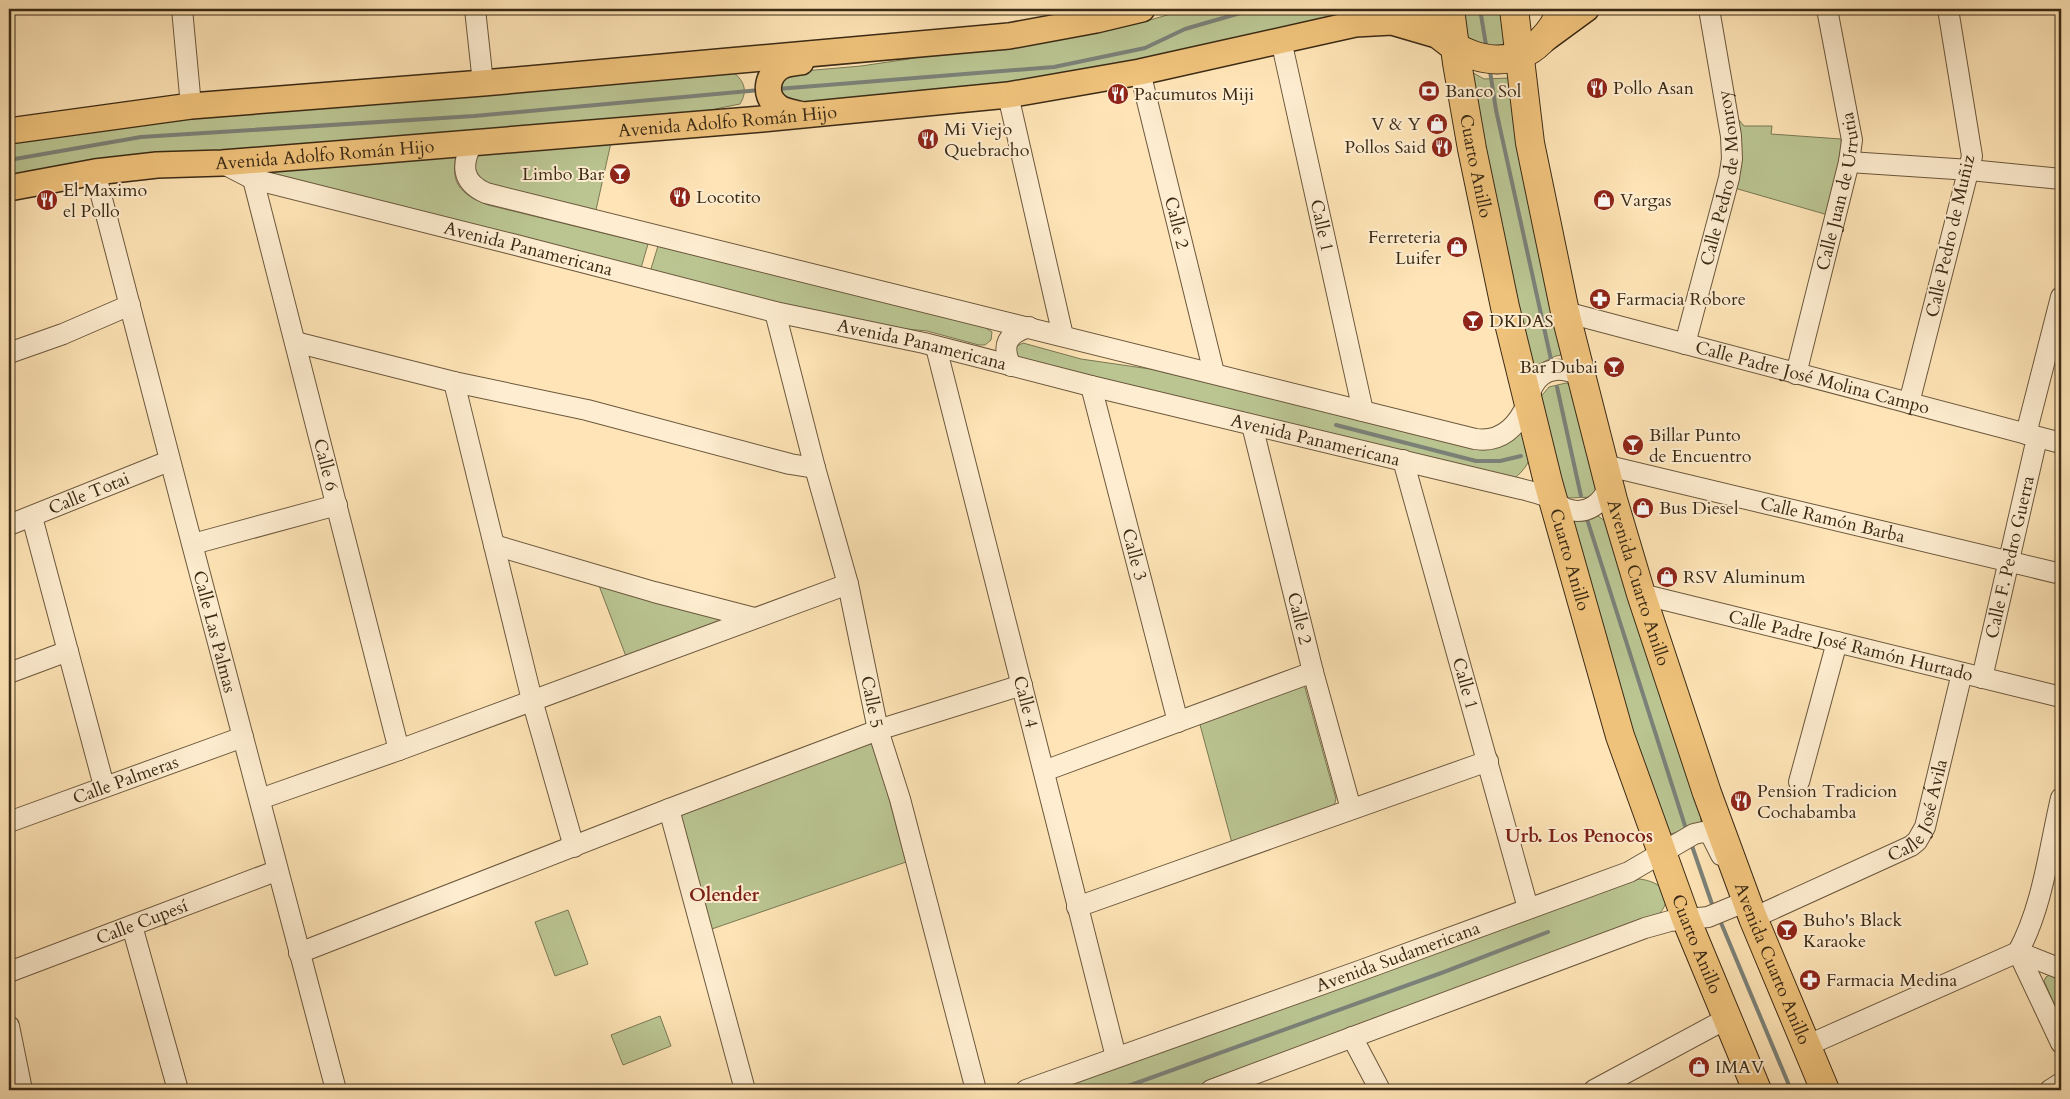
<svg xmlns="http://www.w3.org/2000/svg" width="2070" height="1099" font-family="Cardo,serif">
<style>
.green{fill:#bac592;stroke:#7a7854}
.lines{fill:none;stroke-linecap:round;stroke-linejoin:round}
.stream{stroke:#7b8178;stroke-width:4}
.minor-casing{stroke:#6c583d;stroke-width:22}
.major-casing{stroke:#3b2a15;stroke-width:28}
.highway-casing{stroke:#3b2a15;stroke-width:30}
.minor{stroke:#feedd0;stroke-width:20}
.major{stroke:#efc27b;stroke-width:25}
.highway{stroke:#efc27b;stroke-width:28}
.labels{text-anchor:middle;stroke-width:4;stroke-linejoin:round;paint-order:stroke}
.poi-label{font-size:18px;fill:#3b2a15;stroke:#feedd0;text-anchor:start}
.street-label{font-size:18px;fill:#3b2a15;stroke:#feedd0}
.neighbourhood-label{font-size:19px;font-weight:bold;fill:#7a1f14;stroke:#feedd0}
</style>
<rect width="100%" height="100%" fill="#fee4b6"/>
<filter id="stains"><feTurbulence type="fractalNoise" baseFrequency=".004" numOctaves="4"/><feColorMatrix values="0 0 0 0 .2 0 0 0 0 .09 0 0 0 0 .02 0 0 0 .5 -.17"/></filter>
<radialGradient id="worn" r=".72"><stop offset=".6" stop-color="#630" stop-opacity="0"/><stop offset="1" stop-color="#630" stop-opacity=".3"/></radialGradient>
<g class="green">
<path d="M1188,9h213l4,9 -334,58 -284,31 -13,-24 18,-11 69,-6 48,-7 35,-9 154,-21 52,-9z"/>
<path d="M1458,9h45l4,34 -12,5 -27,-4z"/>
<path d="M731,70c12,10 18,19 9,34l-25,5 -3,7 -703,71v-45l140,-21z"/>
<path d="M1468,70l16,9 25,-1 57,277c-15,-1 -25,9 -34,19z"/>
<path d="M1739,120l5,6h28l-1,8 70,5 1,10 -14,66 -97,-28 1,-65z"/>
<path d="M612,138l-16,72 -110,-27 -5,-3 -8,-12 6,-18z"/>
<path d="M457,152c-8,31 3,42 31,53l160,39 -7,24 -383,-94 3,-6z"/>
<path d="M658,246l325,80 9,6 -1,8 -6,5h-6l-52,-14 -61,-6 -216,-53z"/>
<path d="M1023,343l58,16 69,10 329,80 44,-22c7,27 14,31 -9,52l-499,-120v-12z"/>
<path d="M1566,383l9,4 24,98 -5,12 -27,1 -6,-5 -23,-93 11,-13z"/>
<path d="M1595,514l10,7 95,291 1,9 -3,4 -27,9 -8,-2 -93,-307 7,-7z"/>
<path d="M598,583l120,34 4,3 -95,39z"/>
<path d="M1304,684l32,115 -2,7 -102,37 -33,-122z"/>
<path d="M863,742l9,2 4,6 30,112 -200,69 -27,-115z"/>
<path d="M1639,879c20,2 37,15 21,34l-467,177h-138z"/>
<path d="M568,910l20,54 -33,12 -20,-54z"/>
<path d="M2053,973l8,3v43l-17,-38 2,-4z"/>
<path d="M660,1016l11,30 -48,19 -12,-30z"/>
</g>
<g class="lines">
<g class="stream">
<path d="M1480,9l6,36"/>
<path d="M1490,71l6,39 56,254"/>
<path d="M777,89l277,-22 91,-19 40,-19 69,-20"/>
<path d="M9,160l132,-23 333,-21 286,-26"/>
<path d="M1557,387l24,109"/>
<path d="M1336,425l140,36h24l21,-5"/>
<path d="M1587,519l100,313"/>
<path d="M1691,843l22,64"/>
<path d="M1719,918l72,172"/>
<path d="M1117,1090l327,-118 104,-40"/>
</g>
<g class="minor-casing">
<g id="minor">
<path d="M182,9l9,97"/>
<path d="M475,9l8,74"/>
<path id="s1" d="M1281,40l82,371"/>
<path id="s2" d="M1140,72l74,301"/>
<path d="M1008,95l55,241"/>
<path d="M473,142c-12,22 -12,40 13,51l989,246c26,4 42,-12 52,-35 2,-6 3,-13 6,-18 10,-20 33,-20 49,-8"/>
<path d="M1849,162l121,8 91,9"/>
<path id="s3" d="M222,163l31,16 259,65 263,68 149,31 167,43 430,103c10,2 20,5 30,9 6,3 10,9 16,11 20,7 36,-6 42,-24"/>
<path id="s4" d="M95,172c80,306 159,613 241,918"/>
<path id="s5" d="M253,179l146,571"/>
<path id="s6" d="M775,312l40,156 33,116 30,146 22,69 76,291"/>
<path id="s7" d="M1565,312l496,131"/>
<path d="M295,342l159,40 133,28 203,54 25,4"/>
<path id="s8" d="M1685,344l44,-166 3,-19 -1,-23 -22,-127"/>
<path id="s9" d="M936,347l180,710"/>
<path d="M9,353l54,-19 67,-29"/>
<path d="M1011,366c-10,-21 -4,-32 18,-39"/>
<path id="s10" d="M1796,374l53,-212 3,-22 -25,-131"/>
<path d="M454,382l78,318 42,147"/>
<path id="s11" d="M1091,386l87,336"/>
<path d="M1909,403l63,-247 -24,-147"/>
<path id="s12" d="M1252,425l61,247 38,137"/>
<path d="M2026,434l35,-137"/>
<path id="s13" d="M1403,460l125,448"/>
<path id="s14" d="M1604,465l457,109"/>
<path d="M32,517l72,269"/>
<path id="s15" d="M9,525l160,-64"/>
<path d="M193,544l144,-39"/>
<path d="M494,545l160,47 100,26"/>
<path id="s16" d="M1641,594l420,103"/>
<path d="M9,673l59,-22"/>
<path id="s17" d="M1982,678l55,-240"/>
<path d="M1044,771l269,-99"/>
<path d="M1799,782l38,-140"/>
<path d="M2061,798c-12,51 -18,108 -43,154l43,91"/>
<path d="M260,799l139,-49 449,-166"/>
<path d="M669,809l76,281"/>
<path id="s18" d="M9,822l234,-85"/>
<path d="M1077,907l411,-146"/>
<path id="s19" d="M1753,918l158,-72 6,-5 8,-14 37,-154"/>
<path d="M132,926l46,164"/>
<path d="M299,953l370,-144 209,-79 144,-45"/>
<path id="s20" d="M9,972l267,-101"/>
<path d="M9,1026l13,64"/>
<path d="M1352,1037l28,53"/>
<path d="M1806,1046l212,-94 43,17"/>
<path id="s21" d="M1026,1090l336,-120 267,-98 65,-38 9,-2 8,3 10,20"/>
<path d="M1211,1090l434,-162 25,-7 38,-4 39,-16"/>
<path d="M1594,1090l132,-71"/>
<path d="M2050,1090l11,-7"/>
</g>
</g>
<g class="major-casing">
<g id="major">
<path d="M1545,39l41,-30"/>
<path d="M799,114c-8,-2 -17,-3 -22,-8 -14,-11 -10,-32 5,-40 6,-3 13,-3 19,-4"/>
<path d="M9,131l182,-25 292,-23 526,-47 87,-16 46,-11"/>
<path id="s22" d="M9,188l86,-16 62,-7 65,-2 151,-12 389,-32 246,-24 132,-23 215,-48 37,-2 48,14"/>
</g>
</g>
<g class="highway-casing">
<g id="highway">
<path d="M1419,9c22,42 83,71 122,32 9,-9 17,-19 19,-32"/>
<path id="s23" d="M1450,9l7,54 15,86 33,158 43,175 72,254 66,183 71,171"/>
<path id="s24" d="M1514,9l16,134 35,169 48,188 28,94 66,199 46,125 72,172"/>
</g>
</g>
<use href="#minor" class="minor"/>
<use href="#major" class="major"/>
<use href="#highway" class="highway"/>
</g>
<defs>
<g id="restaurant-disc" transform="scale(1.125)"><circle r="9.5" fill="#8f2418" stroke="#feedd0"/><path d="M-5-6h1v4h1v-4h1v4h1v-4h1v5L-1.5 .5V6h-2V.5L-5-1ZM5-6V6H3V1.5H1.5Q1.5-4 5-6Z" fill="#fff"/></g>
<g id="bank-disc" transform="scale(1.125)"><circle r="9.5" fill="#8f2418" stroke="#feedd0"/><path d="M-6-4H6V4H-6ZM0-2.3a2.3 2.3 0 1 0 0 4.6a2.3 2.3 0 1 0 0-4.6Z" fill="#fff"/></g>
<g id="shop-disc" transform="scale(1.125)"><circle r="9.5" fill="#8f2418" stroke="#feedd0"/><path d="M-5-2.5h2.3a2.7 3.5 0 0 1 5.4 0H5L5.5 6h-11ZM-1.5-2.5h3a1.5 2.3 0 0 0-3 0Z" fill="#fff"/></g>
<g id="bar-disc" transform="scale(1.125)"><circle r="9.5" fill="#8f2418" stroke="#feedd0"/><path d="M-6-5H6L.8 .8V4.5H3.5V6h-7V4.5H-.8V.8Z" fill="#fff"/></g>
<g id="pharmacy-disc" transform="scale(1.125)"><circle r="9.5" fill="#8f2418" stroke="#feedd0"/><path d="M-2-6h4v4h4v4h-4v4h-4v-4h-4v-4h4Z" fill="#fff"/></g>
</defs>
<g fill-rule="evenodd">
<use href="#restaurant-disc" x="1597" y="88"/>
<use href="#bank-disc" x="1429" y="91"/>
<use href="#restaurant-disc" x="1118" y="94"/>
<use href="#shop-disc" x="1437" y="124"/>
<use href="#restaurant-disc" x="928" y="139"/>
<use href="#restaurant-disc" x="1442" y="147"/>
<use href="#bar-disc" x="620" y="174"/>
<use href="#restaurant-disc" x="680" y="197"/>
<use href="#restaurant-disc" x="47" y="200"/>
<use href="#shop-disc" x="1604" y="200"/>
<use href="#shop-disc" x="1457" y="247"/>
<use href="#pharmacy-disc" x="1600" y="299"/>
<use href="#bar-disc" x="1473" y="321"/>
<use href="#bar-disc" x="1614" y="367"/>
<use href="#bar-disc" x="1633" y="445"/>
<use href="#shop-disc" x="1643" y="508"/>
<use href="#shop-disc" x="1667" y="577"/>
<use href="#restaurant-disc" x="1741" y="801"/>
<use href="#bar-disc" x="1787" y="930"/>
<use href="#pharmacy-disc" x="1810" y="980"/>
<use href="#shop-disc" x="1699" y="1067"/>
</g>
<g class="labels">
<g class="poi-label">
<text x="1613" y="94">Pollo Asan</text>
<text x="1445" y="97">Banco Sol</text>
<text x="1134" y="100">Pacumutos Miji</text>
<text x="1421" y="130" text-anchor="end">V &amp; Y</text>
<text x="944" y="135">Mi Viejo<tspan x="944" dy="21">Quebracho</tspan></text>
<text x="1426" y="153" text-anchor="end">Pollos Said</text>
<text x="604" y="180" text-anchor="end">Limbo Bar</text>
<text x="63" y="196">El Maximo<tspan x="63" dy="21">el Pollo</tspan></text>
<text x="696" y="203">Locotito</text>
<text x="1620" y="206">Vargas</text>
<text x="1441" y="243" text-anchor="end">Ferreteria<tspan x="1441" dy="21">Luifer</tspan></text>
<text x="1616" y="305">Farmacia Robore</text>
<text x="1489" y="327">DKDAS</text>
<text x="1598" y="373" text-anchor="end">Bar Dubai</text>
<text x="1649" y="441">Billar Punto<tspan x="1649" dy="21">de Encuentro</tspan></text>
<text x="1659" y="514">Bus Diesel</text>
<text x="1683" y="583">RSV Aluminum</text>
<text x="1757" y="797">Pension Tradicion<tspan x="1757" dy="21">Cochabamba</tspan></text>
<text x="1803" y="926">Buho's Black<tspan x="1803" dy="21">Karaoke</tspan></text>
<text x="1826" y="986">Farmacia Medina</text>
<text x="1715" y="1073">IMAV</text>
</g>
<g class="street-label">
<text dy="6" stroke="none"><textPath href="#s22" startOffset="722">Avenida Adolfo Román Hijo</textPath></text>
<text dy="6" stroke="none"><textPath href="#s22" startOffset="318">Avenida Adolfo Román Hijo</textPath></text>
<text dy="6" stroke="none"><textPath href="#s23" startOffset="159">Cuarto Anillo</textPath></text>
<text dy="6" stroke="none"><textPath href="#s8" startOffset="171">Calle Pedro de Monroy</textPath></text>
<text dy="6" stroke="none"><textPath href="#s10" startOffset="188">Calle Juan de Urrutia</textPath></text>
<text dy="6" stroke="none"><textPath href="#s2" startOffset="155">Calle 2</textPath></text>
<text dy="6" stroke="none"><textPath href="#s1" startOffset="190">Calle 1</textPath></text>
<text transform="translate(1950 236) rotate(-77)" y="6">Calle Pedro de Muñiz</text>
<text dy="6" stroke="none"><textPath href="#s3" startOffset="319">Avenida Panamericana</textPath></text>
<text dy="6" stroke="none"><textPath href="#s3" startOffset="724">Avenida Panamericana</textPath></text>
<text dy="6" stroke="none"><textPath href="#s7" startOffset="256">Calle Padre José Molina Campo</textPath></text>
<text dy="6" stroke="none"><textPath href="#s3" startOffset="1129">Avenida Panamericana</textPath></text>
<text dy="6" stroke="none"><textPath href="#s5" startOffset="295">Calle 6</textPath></text>
<text dy="6" stroke="none"><textPath href="#s15" startOffset="86">Calle Totai</textPath></text>
<text dy="6" stroke="none"><textPath href="#s14" startOffset="235">Calle Ramón Barba</textPath></text>
<text dy="6" stroke="none"><textPath href="#s11" startOffset="174">Calle 3</textPath></text>
<text dy="6" stroke="none"><textPath href="#s17" startOffset="124">Calle F. Pedro Guerra</textPath></text>
<text dy="6" stroke="none"><textPath href="#s23" startOffset="564">Cuarto Anillo</textPath></text>
<text dy="6" stroke="none"><textPath href="#s24" startOffset="588">Avenida Cuarto Anillo</textPath></text>
<text dy="6" stroke="none"><textPath href="#s12" startOffset="199">Calle 2</textPath></text>
<text dy="6" stroke="none"><textPath href="#s4" startOffset="475">Calle Las Palmas</textPath></text>
<text dy="6" stroke="none"><textPath href="#s16" startOffset="216">Calle Padre José Ramón Hurtado</textPath></text>
<text dy="6" stroke="none"><textPath href="#s13" startOffset="232">Calle 1</textPath></text>
<text dy="6" stroke="none"><textPath href="#s6" startOffset="402">Calle 5</textPath></text>
<text dy="6" stroke="none"><textPath href="#s9" startOffset="366">Calle 4</textPath></text>
<text dy="6" stroke="none"><textPath href="#s18" startOffset="124">Calle Palmeras</textPath></text>
<text dy="6" stroke="none"><textPath href="#s19" startOffset="208">Calle José Ávila</textPath></text>
<text dy="6" stroke="none"><textPath href="#s20" startOffset="142">Calle Cupesí</textPath></text>
<text dy="6" stroke="none"><textPath href="#s23" startOffset="969">Cuarto Anillo</textPath></text>
<text dy="6" stroke="none"><textPath href="#s21" startOffset="395">Avenida Sudamericana</textPath></text>
<text dy="6" stroke="none"><textPath href="#s24" startOffset="992">Avenida Cuarto Anillo</textPath></text>
</g>
<g class="neighbourhood-label">
<text x="1579" y="842">Urb. Los Penocos</text>
<text x="724" y="901">Olender</text>
</g>
</g>
<rect width="2070" height="1099" fill="none" stroke="#fee4b6" stroke-width="30"/>
<rect x="10" y="10" width="2050" height="1079" fill="none" stroke="#3b2a15" stroke-width="2.5"/>
<rect x="15" y="15" width="2040" height="1069" fill="none" stroke="#3b2a15"/>
<rect width="100%" height="100%" filter="url(#stains)"/>
<rect width="100%" height="100%" fill="url(#worn)"/>
</svg>
